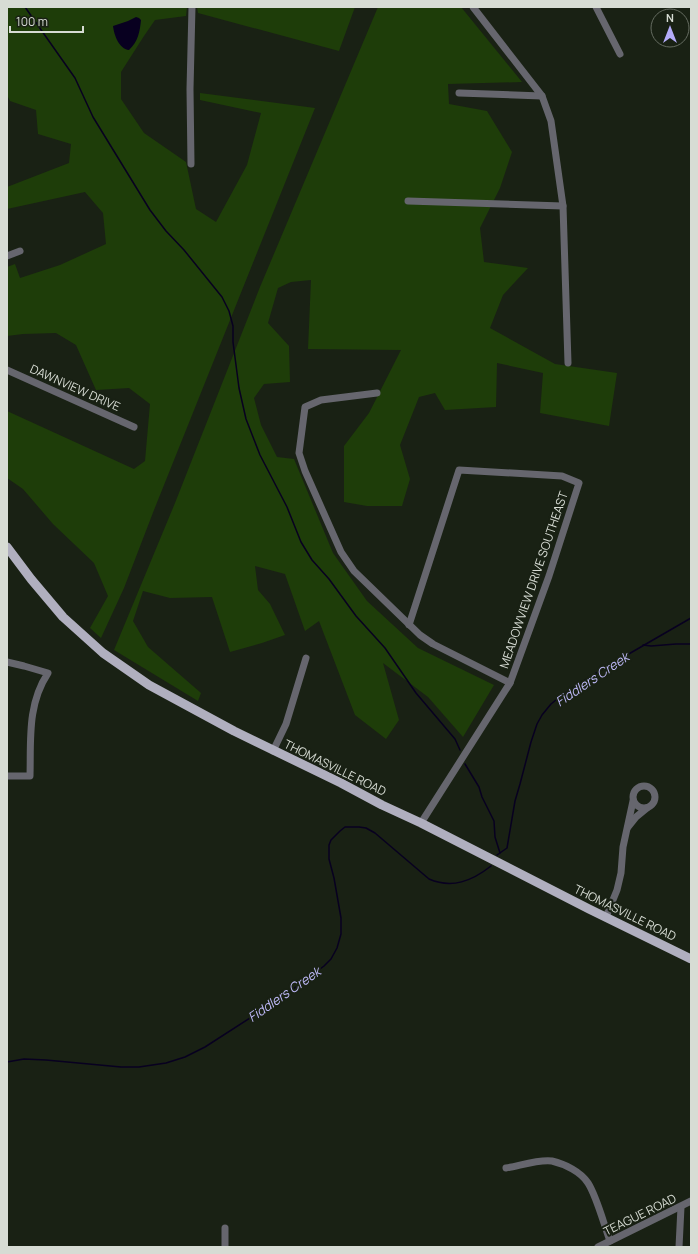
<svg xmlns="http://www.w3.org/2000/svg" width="698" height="1254" font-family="Manrope,sans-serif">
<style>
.green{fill:#1e3d09}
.water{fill:#080020}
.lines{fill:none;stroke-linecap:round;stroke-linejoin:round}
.stream{stroke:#080020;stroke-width:1.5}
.minor{stroke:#66666e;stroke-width:7}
.major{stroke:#b0afbf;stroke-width:9}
.labels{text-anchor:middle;stroke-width:4;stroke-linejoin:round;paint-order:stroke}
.street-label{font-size:12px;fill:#d7dcd4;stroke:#192114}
.water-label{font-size:13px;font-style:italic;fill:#beb9f8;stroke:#192114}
</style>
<rect width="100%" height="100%" fill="#192114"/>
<g class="green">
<path d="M7,7h180l-1,9 -31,4 -11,16 -23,36v27l23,34 42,29 10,47 20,13 31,-57 14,-52 -61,-13v-7l115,15 -161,402 -30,78 -23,50 -11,-10 18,-32 -14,-33 -41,-39 -30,-35 -16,-11v-67l127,58 11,-8 5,-57 -21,-16 -33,2 -20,-45 -20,-12 -33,1 -16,2v-69l8,-3 5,14 40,-13 46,-21 -3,-31 -18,-21 -78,17v-22l62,-24 2,-19 -33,-10 -2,-24 -26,-9 -3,-6z"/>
<path d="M197,7h158l-16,44 -141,-38z"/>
<path d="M378,7h83l61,75 -74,2 1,20 38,7 25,41 -12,36 -20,40 4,34 44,6 -25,27 -13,33 65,36 62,9 -8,53 -69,-13 3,-40 -46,-10 -1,44 -51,3 -10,-17 -16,4 -19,48 10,34 -8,27h-35l-23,-4v-56l25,-33 32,-63 -93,-1 3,-69 -20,2 -13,6 -10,35 21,23 1,36 -26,2 -10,14 7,27 16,32 17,2 39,94 34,48 51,47 76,37 -31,52 -35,-40 -45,-34 16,57 -13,19 -31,-24 -36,-94 -14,10 -20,-57 -30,-8 3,24 12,14 15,31 -23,8 -32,9 -18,-55 -42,1 -27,-7 -10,30 15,26 53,46 -3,8 -84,-51 61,-147 85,-216z"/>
</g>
<path class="water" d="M136,17l3,1 2,2c-1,11 -3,22 -12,30 -10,-1 -15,-15 -16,-24l15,-5z"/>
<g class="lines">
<g class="stream">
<path d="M25,7l50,71 18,39 57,93 16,21 18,19 38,47 7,14 4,15v16l6,46 7,31 14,36 27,52 14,35 11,18 17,19 27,37 29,32 31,45 39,46 5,11"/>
<path d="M643,645l8,1 25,-2h15"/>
<path d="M465,764l14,23 3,10 12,24 1,16 5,16"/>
<path d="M497,855l10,-7 8,-47 5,-17 11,-42 6,-18 5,-9 9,-11 11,-9 39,-25 90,-52"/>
<path d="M7,1062l17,-3 22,1 75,7h18l27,-4 19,-6 20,-10 76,-49 43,-32 7,-7 6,-11 4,-14v-16l-7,-40 -5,-19v-14l2,-5 9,-9 5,-4h14l7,1 9,5 54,46c23,10 43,2 62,-13"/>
</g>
<g class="minor">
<path d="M473,7l69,89 9,25 12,85 5,157"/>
<path d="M596,7l24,47"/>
<path d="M459,93l83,3"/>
<path d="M191,164l-1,-75 2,-82"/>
<path d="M408,201l155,5"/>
<path d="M7,256l13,-5"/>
<path d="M7,370l127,57"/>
<path d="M377,393l-56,7 -16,7 -6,46 6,18 36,81 13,19 66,64 13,9 77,39"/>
<path d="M409,625l50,-155 103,6 17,7 -30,93 -39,107 -89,140"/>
<path d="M7,662l17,4 24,7c-21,32 -17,67 -18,103h-23"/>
<path d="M273,751l13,-27 20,-66"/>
<circle cx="644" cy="797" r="11"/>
<path d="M628,827l8,-10 11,-9"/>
<path d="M606,917l11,-27 4,-17 2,-26 10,-46"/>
<path d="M506,1168c13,-2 33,-9 46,-7 13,3 29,11 36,22 9,14 16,42 22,58"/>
<path d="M225,1247v-19"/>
<path d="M598,1247l93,-46"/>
<path d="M679,1247l2,-40"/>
</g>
<path class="major" d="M7,547l24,32 32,38 40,36 46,32 85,46 107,52 41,22 39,18 168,86 102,50"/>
</g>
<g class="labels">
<g class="street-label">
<text transform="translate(75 388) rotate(24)" y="4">DAWNVIEW DRIVE</text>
<text transform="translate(534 580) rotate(-71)" y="4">MEADOWVIEW DRIVE SOUTHEAST</text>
<text transform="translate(335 768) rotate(26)" y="4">THOMASVILLE ROAD</text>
<text transform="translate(625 913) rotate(26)" y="4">THOMASVILLE ROAD</text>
<text transform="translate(640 1215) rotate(-26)" y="4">TEAGUE ROAD</text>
</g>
<g class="water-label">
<text transform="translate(592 679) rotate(-34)" y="5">Fiddlers Creek</text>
<text transform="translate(284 994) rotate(-35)" y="5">Fiddlers Creek</text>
</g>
</g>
<rect width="698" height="1254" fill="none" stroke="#d7dcd4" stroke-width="16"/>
<g transform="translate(670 28)"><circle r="19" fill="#192114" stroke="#656c61"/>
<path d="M0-3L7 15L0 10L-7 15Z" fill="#b4acf9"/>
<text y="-6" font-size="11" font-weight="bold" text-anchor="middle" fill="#d7dcd4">N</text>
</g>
<path d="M10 26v6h73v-6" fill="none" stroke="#d7dcd4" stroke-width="2"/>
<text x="16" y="26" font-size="12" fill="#d7dcd4" stroke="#192114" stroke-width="3" paint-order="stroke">100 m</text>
</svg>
